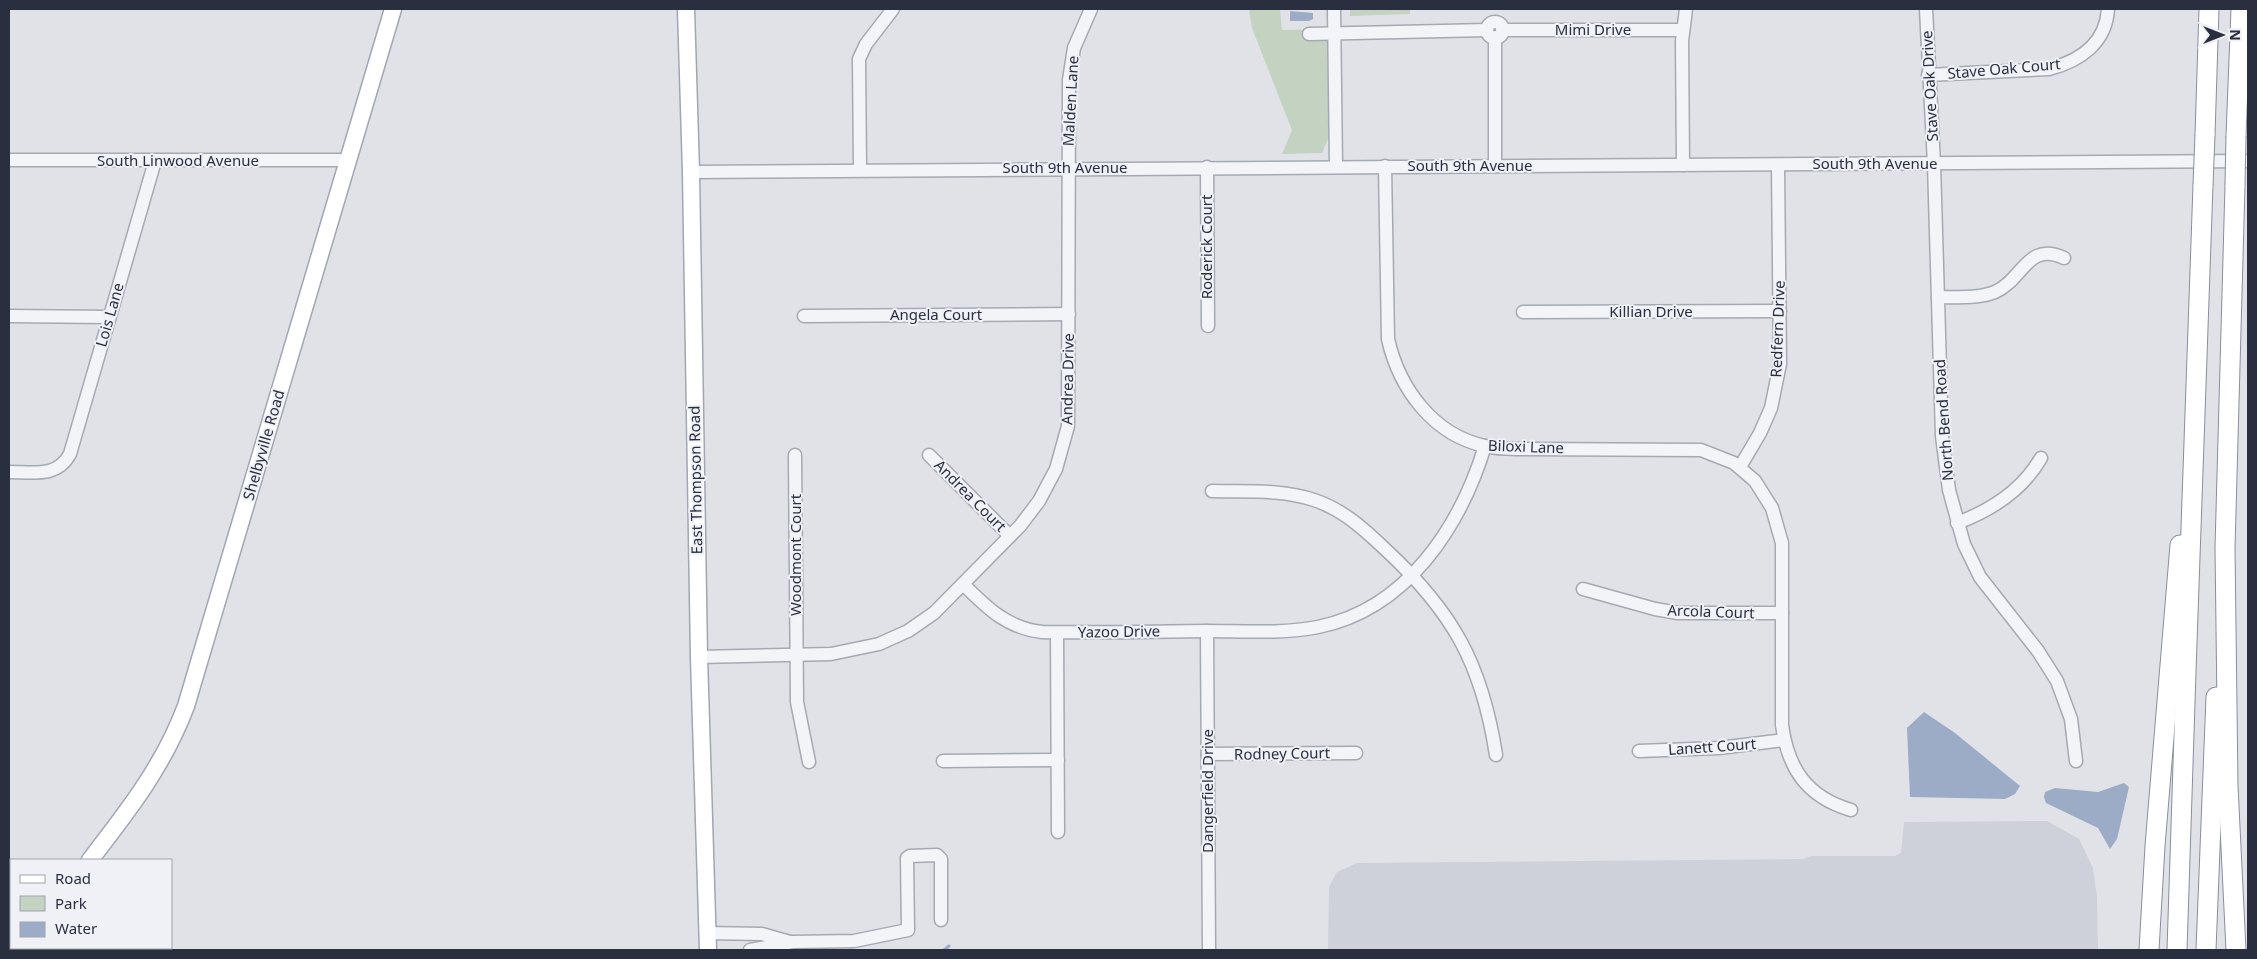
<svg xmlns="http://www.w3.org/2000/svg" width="2257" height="959" font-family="'Noto Sans',sans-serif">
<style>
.built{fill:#ced1da}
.green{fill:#c4d2c2}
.water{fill:#9dacc6}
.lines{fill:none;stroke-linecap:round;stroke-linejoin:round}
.stream{stroke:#9dacc6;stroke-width:3}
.minor-casing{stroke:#a5a9b2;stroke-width:15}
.major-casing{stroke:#a0a6b3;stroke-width:19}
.highway-casing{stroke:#888e9e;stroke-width:21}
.minor{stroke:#f2f4f7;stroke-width:12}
.major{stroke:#fff;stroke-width:16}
.highway{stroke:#fff;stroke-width:19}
.highway-bridge-casing{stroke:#888e9e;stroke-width:21;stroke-linecap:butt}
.highway-bridge{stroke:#fff;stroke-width:19}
.labels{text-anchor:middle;stroke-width:4;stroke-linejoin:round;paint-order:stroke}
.street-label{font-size:15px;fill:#292f3f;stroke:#eff1f6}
</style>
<rect width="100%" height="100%" fill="#e0e2e8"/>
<path class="built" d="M2047,821l32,18 14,29 4,29 1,53h-770l1,-63 8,-15 20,-9 445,-4 9,-3h84l6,-3 3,-31z"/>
<g class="green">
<path d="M1249,9h31l2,21 46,-1 1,108 -7,16 -40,1 10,-24 -40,-102z"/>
<path d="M1350,9h60v5l-60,2z"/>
</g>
<g class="water">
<path d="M1290,11l23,2v6l-4,2h-19z"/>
<path d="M1924,712l31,21 65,53 -5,8 -10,5 -95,-2 -3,-69z"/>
<path d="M2124,783l5,4 -12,52 -7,10 -12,-21 -52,-25 -2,-6 1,-5 10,-4 43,4z"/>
</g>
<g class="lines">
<path class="stream" d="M944,950l5,-4"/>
<g class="minor-casing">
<g id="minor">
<path d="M1334,9l2,157"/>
<path d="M1926,9l8,155 8,272 7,54 15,54 16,33 58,74 19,30 14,38 5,42"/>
<circle cx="1495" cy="30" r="8"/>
<path d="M1502,30h181"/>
<path d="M1309,34l178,-4"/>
<path d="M1495,37v129"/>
<path d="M1928,75l121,-6c31,-8 57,-26 59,-60"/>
<path d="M9,160h339"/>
<path d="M1683,165l-1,-124 4,-32"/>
<path d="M1385,166l3,173c11,49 45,96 97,107 10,3 21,2 31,3l185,1 33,13 21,18 17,27 10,35v182c6,44 25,72 69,85"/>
<path d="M1207,167l1,159"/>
<path d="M860,169l-1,-110 7,-15 27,-35"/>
<path d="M691,172l1557,-11"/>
<path d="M1938,297c18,0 39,2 57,-5 28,-12 32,-51 69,-34"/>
<path d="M1523,312l257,-1"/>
<path d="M9,316l100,1"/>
<path d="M804,316l265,-2"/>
<path d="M795,455l2,247 12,60"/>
<path d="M929,455l81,81"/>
<path d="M1740,467l20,-34 11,-25 9,-44 -2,-199"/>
<path d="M9,472c24,0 48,6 61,-18l85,-293"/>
<path d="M1212,491c33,1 70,-2 102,9 28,9 50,29 71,49 68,63 97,115 111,206"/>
<path d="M1957,523c35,-13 65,-32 84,-65"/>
<path d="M963,584c24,24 44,44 79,48 54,1 109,0 163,-1 37,0 77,3 113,-4 89,-18 142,-100 167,-181"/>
<path d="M1583,589l72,20 23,4h104"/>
<path d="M1207,631l2,319"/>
<path d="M1057,633l1,199"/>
<path d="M699,657l132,-3 48,-10 29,-13 26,-18 86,-87 19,-25 17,-32 12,-43 1,-346 5,-32 17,-39"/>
<path d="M1639,751l80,-3 65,-8"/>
<path d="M1208,754l148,-1"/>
<path d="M943,761l115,-1"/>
<path d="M707,933l55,1 28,8"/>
<path d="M750,950l43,-8 61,-1 54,-11 -1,-72 3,-2 27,-1 4,4v61"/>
</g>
</g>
<g class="major-casing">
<g id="major">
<path d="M686,9l5,163 8,485 9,293"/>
<path d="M90,860c38,-49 74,-95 96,-154l207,-697"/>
<path d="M19,950l2,-2"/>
</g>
</g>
<g class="highway-casing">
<g id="highway">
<path d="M2205,135l4,-126"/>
<path d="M2236,136l5,-127"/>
<path d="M2235,185l-10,363 3,238 8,164"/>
<path d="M2149,950l6,-104 25,-301"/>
<path d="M2177,950c9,-255 15,-510 26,-765"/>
<path d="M2206,950l10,-253"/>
</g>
</g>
<use href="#minor" class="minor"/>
<use href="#major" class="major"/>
<use href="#highway" class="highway"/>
<g class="highway-bridge-casing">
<g id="highway-bridge">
<path d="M2203,185l2,-50"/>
<path d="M2235,185l1,-49"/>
</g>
</g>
<use href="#highway-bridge" class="highway-bridge"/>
</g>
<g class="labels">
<g class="street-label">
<text x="1593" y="35">Mimi Drive</text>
<text transform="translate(2004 69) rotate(-5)" y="5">Stave Oak Court</text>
<text transform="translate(1930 86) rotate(-93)" y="5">Stave Oak Drive</text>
<text transform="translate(1071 101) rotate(-87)" y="5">Malden Lane</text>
<text x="178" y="166">South Linwood Avenue</text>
<text x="1875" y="169">South 9th Avenue</text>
<text x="1470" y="171">South 9th Avenue</text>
<text x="1065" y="173">South 9th Avenue</text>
<text transform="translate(1207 247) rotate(-90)" y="5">Roderick Court</text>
<text x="1651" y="317">Killian Drive</text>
<text transform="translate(110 315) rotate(-74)" y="5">Lois Lane</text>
<text x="936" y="320">Angela Court</text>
<text transform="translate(1778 329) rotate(-88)" y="5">Redfern Drive</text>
<text transform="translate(1068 379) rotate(-89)" y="5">Andrea Drive</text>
<text transform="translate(1944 420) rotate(-94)" y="5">North Bend Road</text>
<text transform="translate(264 445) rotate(-74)" y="5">Shelbyville Road</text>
<text transform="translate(1526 447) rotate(2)" y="5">Biloxi Lane</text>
<text transform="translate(696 480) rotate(-91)" y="5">East Thompson Road</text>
<text transform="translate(970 496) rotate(45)" y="5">Andrea Court</text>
<text transform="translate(796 555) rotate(-90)" y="5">Woodmont Court</text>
<text transform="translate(1711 612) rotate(2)" y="5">Arcola Court</text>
<text transform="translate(1119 632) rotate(-1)" y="5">Yazoo Drive</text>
<text transform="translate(1712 747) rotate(-4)" y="5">Lanett Court</text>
<text transform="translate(1282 754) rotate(-1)" y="5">Rodney Court</text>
<text transform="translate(1208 791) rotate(-90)" y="5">Dangerfield Drive</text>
</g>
</g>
<rect width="2257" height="959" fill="none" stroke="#292f3f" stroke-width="20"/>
<rect x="10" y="859" width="162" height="90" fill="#eff1f6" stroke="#a0a3ad"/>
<rect x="20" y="875" width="25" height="8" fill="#ffffff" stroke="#a0a3ad"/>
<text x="55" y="884" font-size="15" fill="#292f3f">Road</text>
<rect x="20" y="896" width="25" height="15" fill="#c4d2c2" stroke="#a0a3ad"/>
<text x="55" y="909" font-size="15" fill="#292f3f">Park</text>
<rect x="20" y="922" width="25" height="15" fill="#9dacc6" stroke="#a0a3ad"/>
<text x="55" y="934" font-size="15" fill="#292f3f">Water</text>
<g transform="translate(2222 35) rotate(90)" stroke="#eff1f6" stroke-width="4" paint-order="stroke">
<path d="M0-4L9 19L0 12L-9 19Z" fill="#292f3f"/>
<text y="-8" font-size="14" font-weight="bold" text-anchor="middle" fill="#292f3f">N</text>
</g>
</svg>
